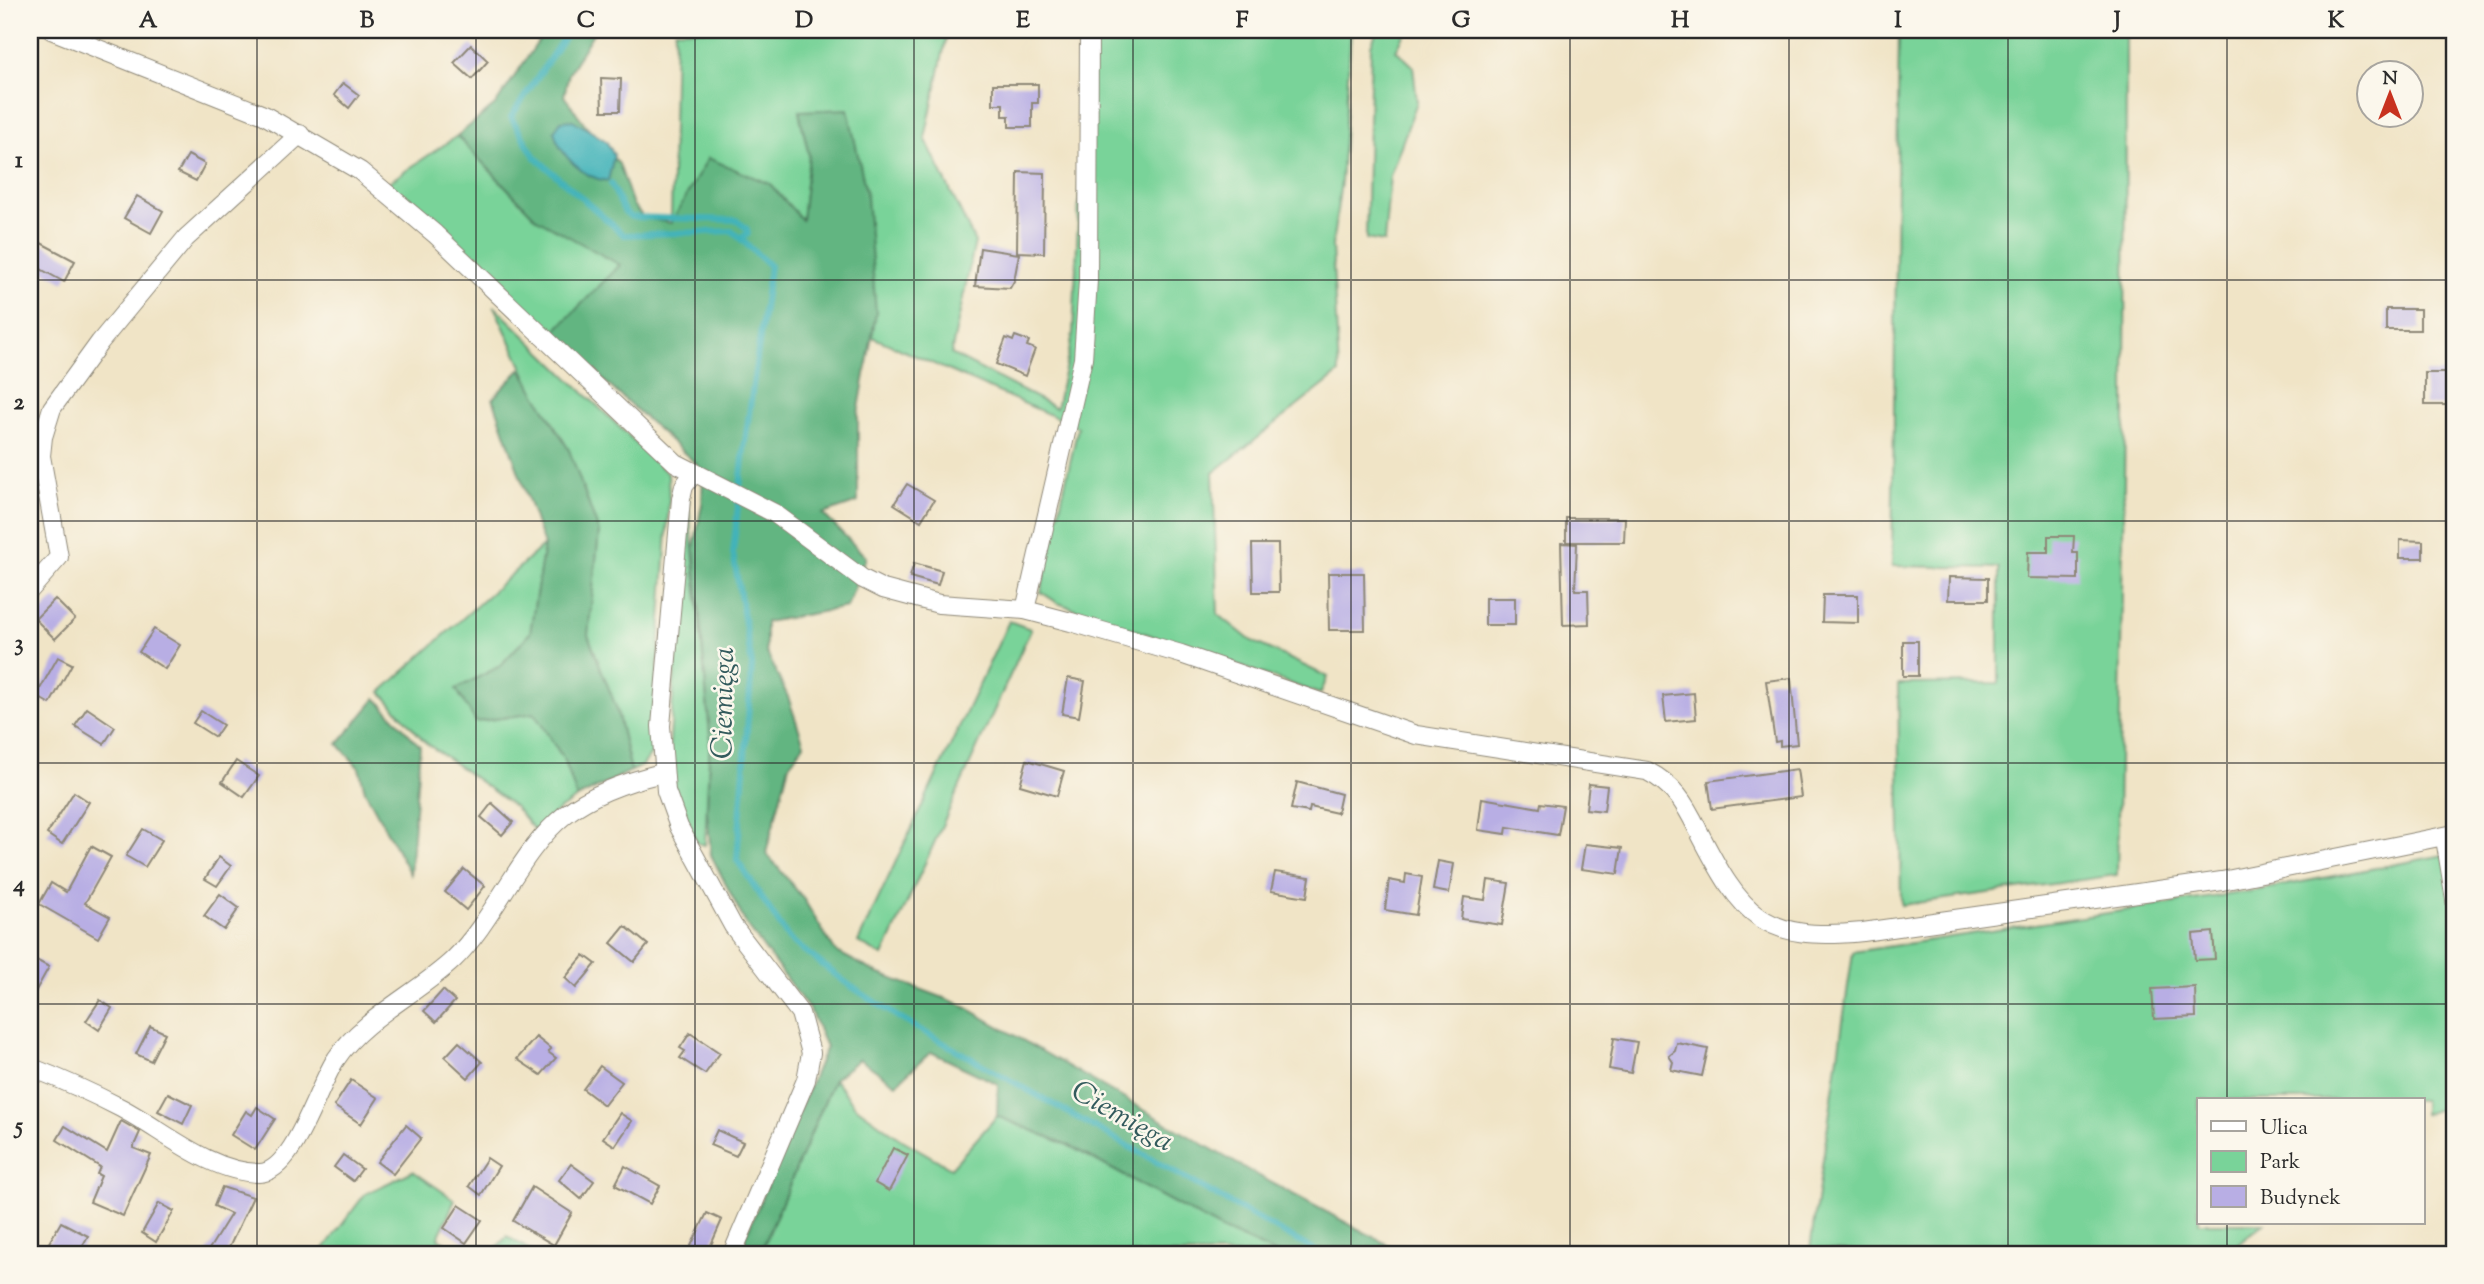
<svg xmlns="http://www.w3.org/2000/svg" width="2484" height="1284" font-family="'Sorts Mill Goudy',serif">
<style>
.green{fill:#79d399;stroke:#527f62;stroke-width:2}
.forest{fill:#62b581;stroke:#467056;stroke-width:2}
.water{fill:#42b3b9;stroke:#366f72;stroke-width:2}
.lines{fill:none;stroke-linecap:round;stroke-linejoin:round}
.stream{stroke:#42b3b9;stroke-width:6}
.building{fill:#b8aee4}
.lane-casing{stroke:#8e8878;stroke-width:11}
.street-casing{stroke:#8e8878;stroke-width:20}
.lane{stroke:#fff;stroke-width:9}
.street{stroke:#fff;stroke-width:18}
.grid{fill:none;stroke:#2b2b2b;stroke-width:2;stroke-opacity:0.55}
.labels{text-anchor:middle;stroke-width:5;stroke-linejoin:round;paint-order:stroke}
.water-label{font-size:30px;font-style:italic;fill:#335b5d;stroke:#fbf7ec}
.neatline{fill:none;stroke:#2b2b2b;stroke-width:2.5}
.grid-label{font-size:23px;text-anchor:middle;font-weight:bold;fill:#2b2b2b}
</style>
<rect width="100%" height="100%" fill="#fbf7ec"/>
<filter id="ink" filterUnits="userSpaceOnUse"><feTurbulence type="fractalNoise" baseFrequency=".0143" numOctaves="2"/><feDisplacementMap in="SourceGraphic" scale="14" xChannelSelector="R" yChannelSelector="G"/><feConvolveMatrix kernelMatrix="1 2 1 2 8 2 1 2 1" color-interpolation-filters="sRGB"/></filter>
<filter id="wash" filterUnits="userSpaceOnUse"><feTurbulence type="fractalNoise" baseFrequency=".00686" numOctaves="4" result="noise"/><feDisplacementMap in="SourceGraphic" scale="28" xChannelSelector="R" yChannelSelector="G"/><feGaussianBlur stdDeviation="1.57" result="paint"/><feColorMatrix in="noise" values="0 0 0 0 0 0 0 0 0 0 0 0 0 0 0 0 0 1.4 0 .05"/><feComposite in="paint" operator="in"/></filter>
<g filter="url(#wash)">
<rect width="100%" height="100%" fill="#f0e4c6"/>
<g class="green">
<path d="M675,30h273l-23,108 50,104 -24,112 105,54 17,-74 7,-158 15,-146h256l-10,152 -9,64 7,127 -126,100 5,141 32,26 78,37 -8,17 -262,-91 -17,-11 37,-165 -206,-90 4,-24 -77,-201 10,43 -7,66 -32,-37 -99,39z"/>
<path d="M1377,30h30l-11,20 17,16 4,36 -27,74 -6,66 -18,-3 5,-193z"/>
<path d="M1899,30h227l-1,394 -8,451 -216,30 -3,-221 101,-1v-115l-107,-2z"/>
<path d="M457,136l80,83 124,27 -109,88 -166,-150z"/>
<path d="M494,306l174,168 1,27 -17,252 -9,12 -12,6 -15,-64 -28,-72 11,-103z"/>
<path d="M688,497l22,238 -5,110 -8,-2 -21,-48 -8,-30z"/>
<path d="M544,545l-14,88 -30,33 -24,56 58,-9 31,48 12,37 -24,16 -18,17 -20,-24 -90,-65 -44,-50z"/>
<path d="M1009,621l22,8 -148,327 -25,-14z"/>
<path d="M2449,854l5,37v214l-31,9v-14h-224v123h65l-40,31h-329l-85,-5 43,-297 412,-63z"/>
<path d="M834,1079l21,27 44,32 52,30 46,-52 71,29 155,84 54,25h-517z"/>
<path d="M413,1171l42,29 -17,38 28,16h-146l45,-60z"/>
<path d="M507,1236l29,18h-45z"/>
</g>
<g class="forest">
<path d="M546,30h49l-26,43 -5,23 33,44 22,24 14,41 11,13 27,5 37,-65 62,26 32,36 7,-65 -10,-44 49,-2 19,88 9,116 -18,101v88l-35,12 43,43 -19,50 -81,15v29l22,46 16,47 -15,21 -23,88 37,45 32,53 42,22 83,31 295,170 150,80h-128l-54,-24 -155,-85 -71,-29 1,-32 -67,-32 -35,32 -37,-25 -25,20 -74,175h-22l88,-207 -15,-35 -65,-88 -35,-69 -4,-44 3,-76 -16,-188 8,-43 1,-34 -151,-136 68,-69 -83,-46 -80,-83 38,-31z"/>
<path d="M521,369l48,81 30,82 -11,103 28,72 15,64 -54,27 -12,-37 -31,-48 -58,9 -20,-33 44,-23 30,-33 14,-88 -51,-147z"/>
<path d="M376,698l44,48 -10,128 -45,-83 -6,-23 -21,-24z"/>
</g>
<path class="water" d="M573,120l33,21 8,14 -6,26c-24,-2 -49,-26 -54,-50l7,-10z"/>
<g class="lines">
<g class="stream">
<path d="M569,30l-58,87 24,40 89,78 108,-4 38,35 -26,183 -11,104 19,112 -15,195 52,79 60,46 52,34 420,235"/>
<path d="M611,184l13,27 7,6 105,3 11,9 1,5 -8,4"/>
</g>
</g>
<g id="blocks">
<g class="building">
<path d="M471,45l17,16 -16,18 -18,-16z"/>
<path d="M601,78l20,1 -1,32h-18z"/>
<path d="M343,83l16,12 -10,13 -15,-13z"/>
<path d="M993,84h45v19h-6v24h-23v-11h-6v-12h-10z"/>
<path d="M188,155l17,9 -9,17 -18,-9z"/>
<path d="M1018,172l27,1 -1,80 -27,-1z"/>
<path d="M137,196l26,15 -12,22 -27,-15z"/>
<path d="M41,243l34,18 -11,21 -34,-19z"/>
<path d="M980,248l39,6 -5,27 -4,7 -35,-2z"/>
<rect x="2386" y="309" width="34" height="21"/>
<path d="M1015,336l14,5 -2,5 8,3 -10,27 -29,-12 10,-26 7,3z"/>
<rect x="2425" y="373" width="29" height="32"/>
<path d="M907,484l27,16 -13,21 -27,-17z"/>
<path d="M1566,518h59l-1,24h-58z"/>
<path d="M2048,536h26l-1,17h5v26l-51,-1 1,-26h20z"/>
<path d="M2400,540l23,1v17h-23z"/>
<path d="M1561,543l16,1 -2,46h13l1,34 -26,1z"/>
<path d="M1252,544h26l1,48h-26z"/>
<path d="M914,563l28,8 -4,14 -28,-8z"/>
<path d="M1328,573h36l1,57h-36z"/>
<path d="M1949,577l39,1v22h-40z"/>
<path d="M1823,595h35v28l-36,-1z"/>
<rect x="1485" y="598" width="30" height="27"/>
<path d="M55,599l20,20 -20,20 -20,-20z"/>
<path d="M154,629l26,16 -15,24 -26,-17z"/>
<rect x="1903" y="641" width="15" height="35"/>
<path d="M58,657l14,7 -22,40 -14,-8z"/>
<path d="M1068,678l17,3 -6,36 -17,-3z"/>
<path d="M1791,678l6,66 -17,2v-5l-5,1 -9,-61z"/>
<path d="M1694,693l2,26 -30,3 -3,-26z"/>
<path d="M87,708l28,19 -11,17 -29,-18z"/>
<path d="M201,711l22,14 -8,12 -22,-14z"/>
<path d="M1027,760l37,11 -7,25 -37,-11z"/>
<path d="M236,761l23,15 -15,21 -22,-15z"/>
<path d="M1797,769l4,28 -89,12 -4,-28z"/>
<path d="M1297,782l44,12 -4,19 -27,-6 -1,5 -18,-3z"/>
<path d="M1589,784l18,2 -3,25 -18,-2z"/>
<path d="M74,792l15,10 -27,42 -15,-10z"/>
<path d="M1482,798l58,10 1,-5 22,3 -5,29 -51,-8 -1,7 -28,-4z"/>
<path d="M492,803l21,19 -11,13 -21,-18z"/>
<path d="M143,829l19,11 -17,27 -19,-11z"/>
<path d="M1585,844l37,4 -4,26 -37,-5z"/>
<path d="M91,846l20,11 -26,46 25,14 -12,21 -59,-34 12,-21 15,9z"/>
<path d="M219,857l12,9 -14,20 -12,-7z"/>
<path d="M1438,861l16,3 -5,29 -16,-3z"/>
<path d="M464,869l21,17 -19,24 -21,-18z"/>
<path d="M1275,872l35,5 -3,20 -36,-6z"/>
<path d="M1406,874l16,3 -6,38 -31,-5 4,-30 16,3z"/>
<path d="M1488,880l21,3 -7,42 -41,-6 3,-22 21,3z"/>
<path d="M220,894l19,14 -15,22 -20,-14z"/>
<path d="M625,926l23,19 -14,17 -23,-19z"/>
<path d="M2213,932l2,27 -20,1 -2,-26z"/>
<path d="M584,955l12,9 -20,24 -11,-10z"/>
<path d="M36,960l13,7 -19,34v-29z"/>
<path d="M2195,987l1,30 -42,2 -2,-30z"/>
<path d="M443,990l12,11 -19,21 -12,-11z"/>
<path d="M100,1000l12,8 -13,22 -13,-9z"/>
<path d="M150,1026l15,7 -14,28 -15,-7z"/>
<path d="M690,1033l30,20 -15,21 -25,-16 5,-7 -5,-3z"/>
<path d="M536,1037l15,12 -3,3 8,6 -15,17 -24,-16z"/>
<path d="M1614,1038l23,4 -6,31 -22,-4z"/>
<path d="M459,1042l23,20 -14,16 -23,-21z"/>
<path d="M1677,1043l31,6 -6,27 -31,-6 2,-8 -4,-6 6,-5z"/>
<path d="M600,1066l22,16 -18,23 -21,-16z"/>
<path d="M351,1080l27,18 -17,26 -27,-18z"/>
<path d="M168,1093l24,12 -9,19 -25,-13z"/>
<path d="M257,1107l18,12 -20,31 -24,-15 15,-24 6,4z"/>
<path d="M620,1113l12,8 -17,25 -12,-8z"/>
<path d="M121,1121l19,11 -7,16 18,7 -28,61 -33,-14 11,-26 -4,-2 3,-7 -43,-27 8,-14 42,26z"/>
<path d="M406,1125l15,13 -28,36 -16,-12z"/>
<path d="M717,1130l26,12 -7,14 -26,-11z"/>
<path d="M893,1148l15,7 -19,36 -14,-8z"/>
<path d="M343,1155l19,14 -9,12 -19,-14z"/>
<path d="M487,1158l12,8 -18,29 -12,-9z"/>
<path d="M571,1164l23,17 -13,18 -22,-19z"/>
<path d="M625,1166l35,20 -10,18 -35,-19z"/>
<path d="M222,1187l31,10 -27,57h-20l25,-40 -17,-8z"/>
<path d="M532,1187l40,26 -18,32 -41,-24z"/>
<path d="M159,1203l15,8 -18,31 -14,-9z"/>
<path d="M459,1205l23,15 -16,23 -22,-15z"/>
<path d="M707,1213l15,7 -15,34h-20z"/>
<path d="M61,1222l27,14 -10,18h-15l-16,-8z"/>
</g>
</g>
</g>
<g filter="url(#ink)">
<use href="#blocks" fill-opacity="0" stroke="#8e8878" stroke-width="2"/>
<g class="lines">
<g class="lane-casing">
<path id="lane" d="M2440,836l14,85"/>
</g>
<g class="street-casing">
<g id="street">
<path d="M51,30l213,85 96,56 75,63 241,229 98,50 89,66 20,10 56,15 86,6 46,12 110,32 235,81 231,36c27,14 38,32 51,59 44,86 64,112 165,102l359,-51 232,-47"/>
<path d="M693,474l-9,12 -3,13 -20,227 5,65 13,36 54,99 67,87 11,40 -5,27 -74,174"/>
<path d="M30,590l29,-33 -18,-101 2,-19 9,-29 48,-66 86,-104 114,-104"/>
<path d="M1025,610l58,-251 5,-79 1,-250"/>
<path d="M30,1067c31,12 62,26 91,41 42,22 88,64 138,65 35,0 59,-88 77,-114 26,-40 82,-66 117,-99 43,-42 66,-109 113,-146 27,-21 63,-33 96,-41"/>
</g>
</g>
<use href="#lane" class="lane"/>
<use href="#street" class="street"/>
</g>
</g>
<path class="grid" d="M257,30v1224M476,30v1224M695,30v1224M914,30v1224M1133,30v1224M1351,30v1224M1570,30v1224M1789,30v1224M2008,30v1224M2227,30v1070M30,280h2424M30,521h2424M30,763h2424M30,1004h2424M2227,1223v31"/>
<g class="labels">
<g class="water-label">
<text transform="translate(722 703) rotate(-89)" y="10">Ciemięga</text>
<text transform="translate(1123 1115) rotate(30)" y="10">Ciemięga</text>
</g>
</g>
<rect width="2484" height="1284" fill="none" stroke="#fbf7ec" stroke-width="77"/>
<rect x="2197" y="1098" width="228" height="126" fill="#fbf7ec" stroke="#a8a59f" stroke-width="2"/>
<rect x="2211" y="1121" width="35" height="10" fill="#ffffff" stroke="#a8a59f" stroke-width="2"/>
<text x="2260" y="1134" font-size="21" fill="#2b2b2b">Ulica</text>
<rect x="2211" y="1151" width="35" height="21" fill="#79d399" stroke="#a8a59f" stroke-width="2"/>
<text x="2260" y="1168" font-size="21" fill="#2b2b2b">Park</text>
<rect x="2211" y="1186" width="35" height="21" fill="#b8aee4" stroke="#a8a59f" stroke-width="2"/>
<text x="2260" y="1204" font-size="21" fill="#2b2b2b">Budynek</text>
<g transform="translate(2390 94)"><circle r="33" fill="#fbf7ec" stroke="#a8a59f" stroke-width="2"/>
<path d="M0-5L12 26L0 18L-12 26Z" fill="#c8321e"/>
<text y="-10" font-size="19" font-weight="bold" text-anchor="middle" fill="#2b2b2b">N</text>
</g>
<rect x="38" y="38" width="2408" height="1208" class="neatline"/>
<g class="grid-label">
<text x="148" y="27">A</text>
<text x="367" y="27">B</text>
<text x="586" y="27">C</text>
<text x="804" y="27">D</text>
<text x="1023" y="27">E</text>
<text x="1242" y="27">F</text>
<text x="1461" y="27">G</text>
<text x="1680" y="27">H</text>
<text x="1898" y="27">I</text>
<text x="2117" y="27">J</text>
<text x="2336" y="27">K</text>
<text x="19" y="167">1</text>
<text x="19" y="409">2</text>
<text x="19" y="650">3</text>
<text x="19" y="891">4</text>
<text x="19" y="1133">5</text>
</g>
</svg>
